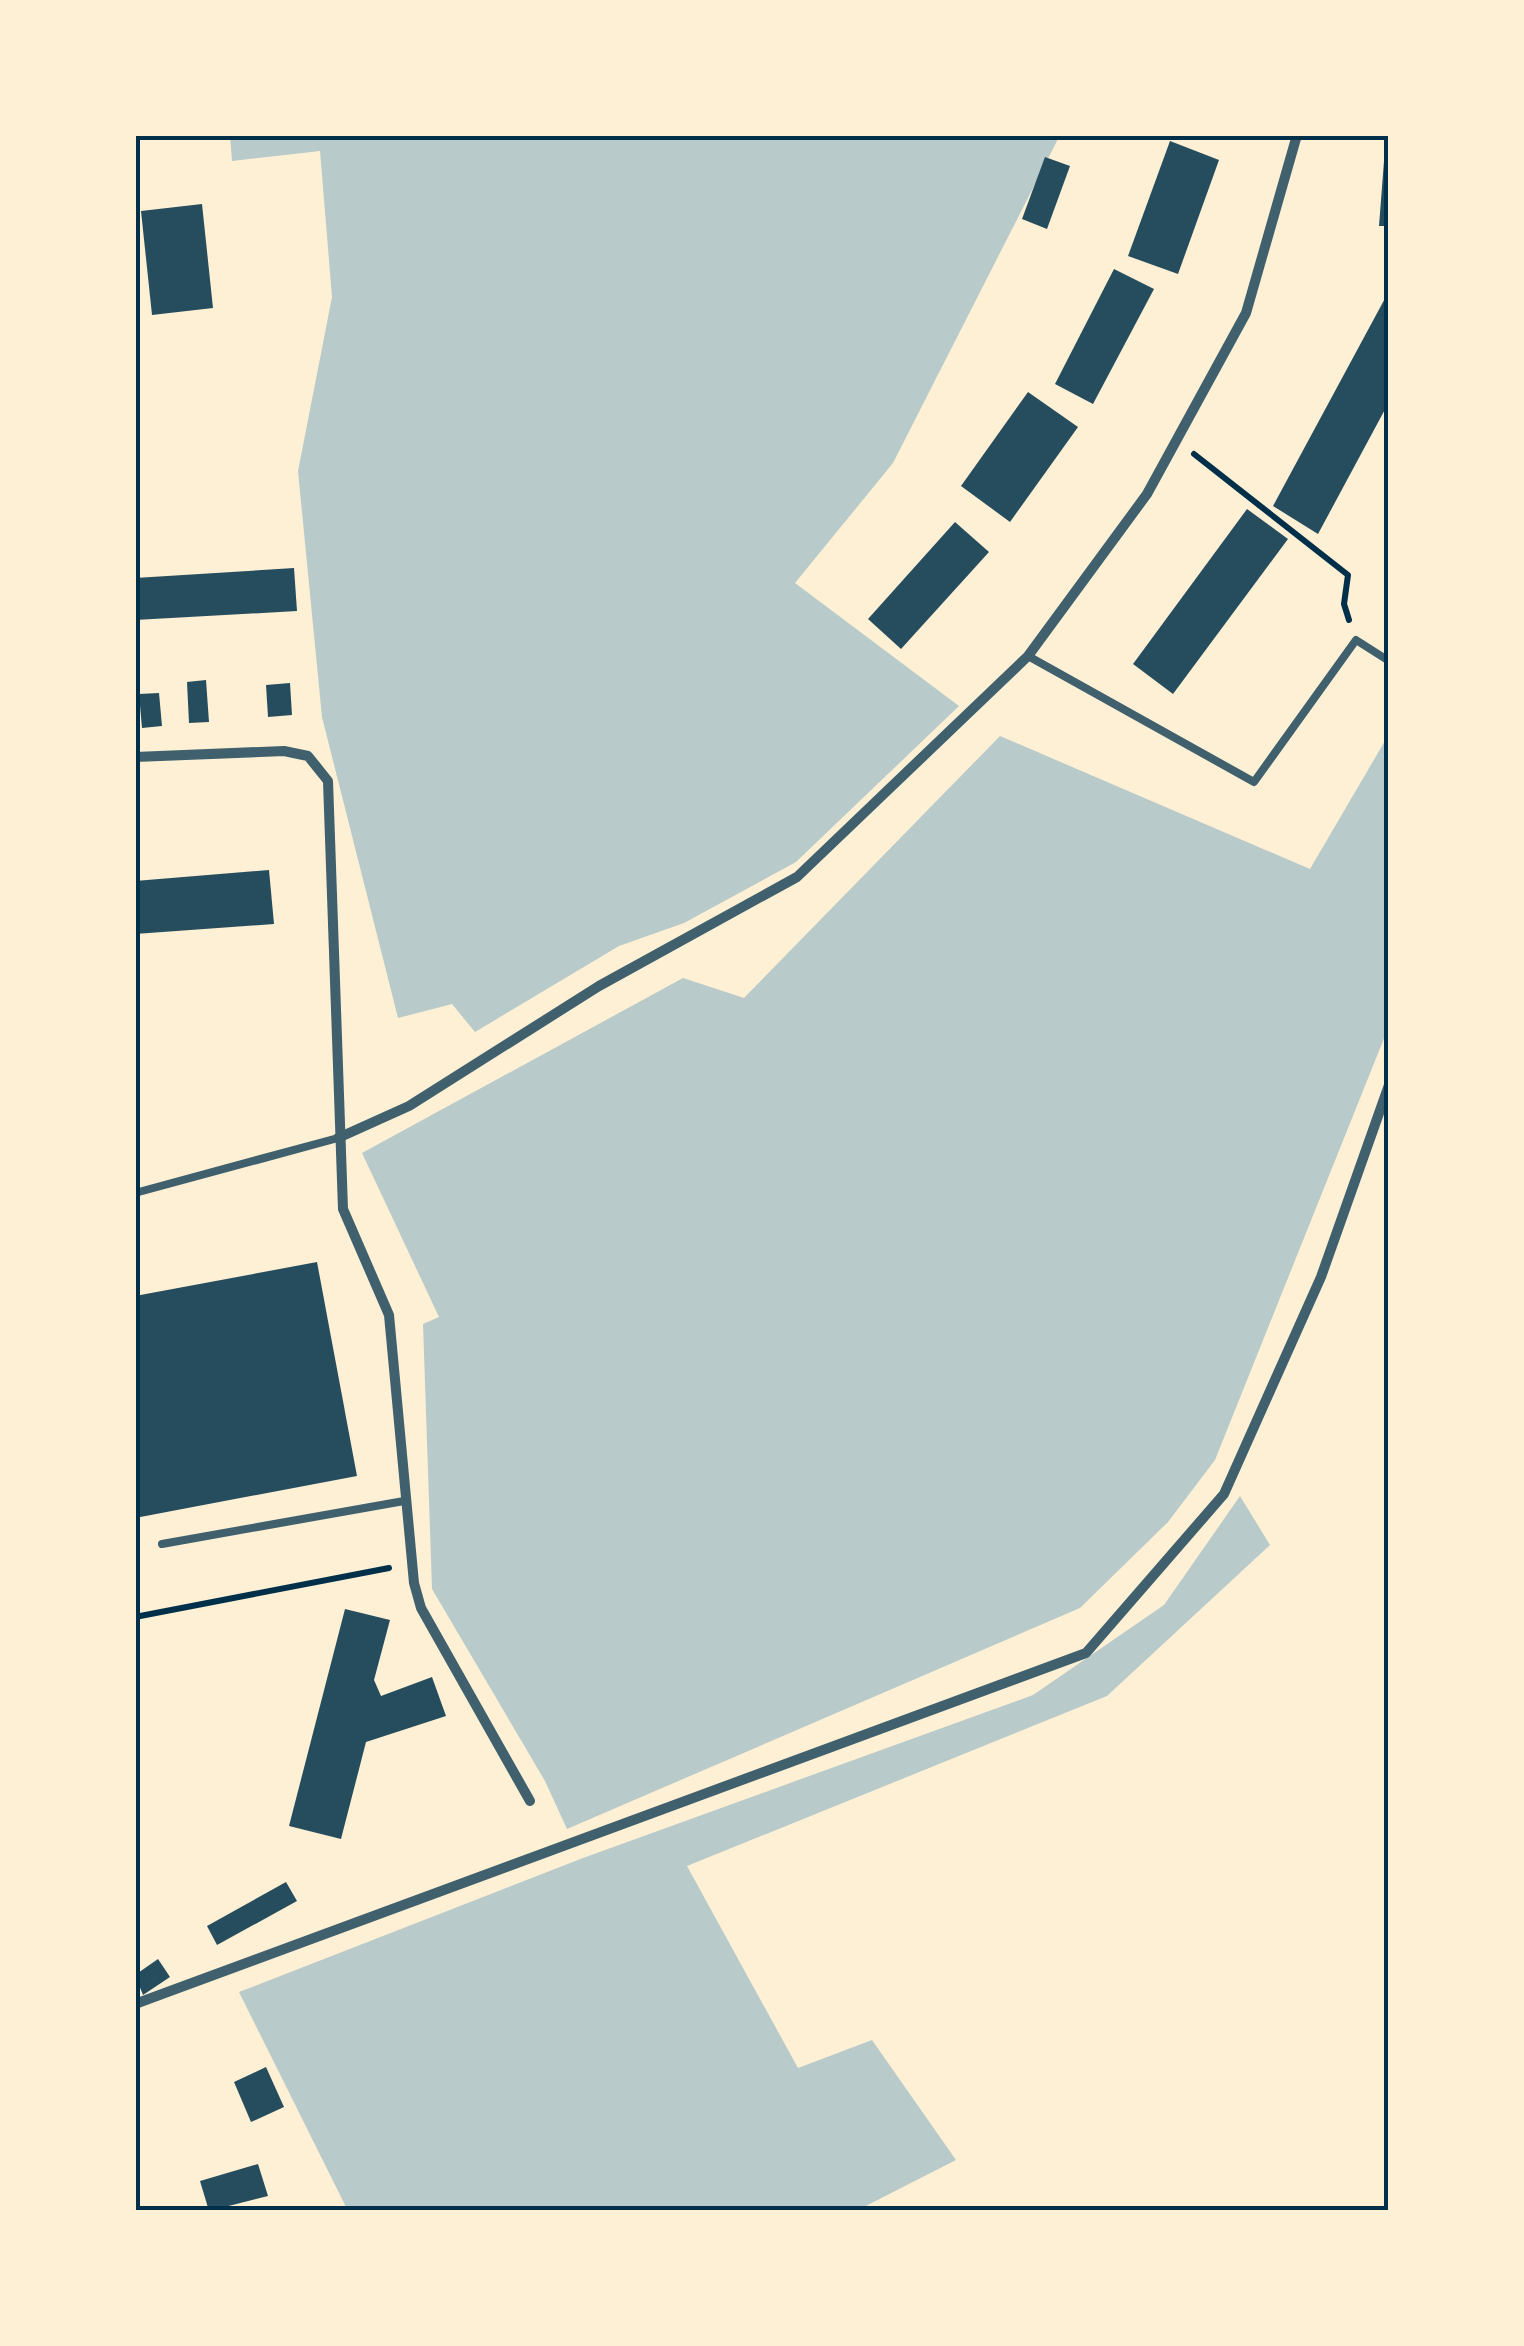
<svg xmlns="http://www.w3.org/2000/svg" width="1524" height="2346" font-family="Quicksand,sans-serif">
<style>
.green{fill:#b9caca}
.building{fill:#264d5e}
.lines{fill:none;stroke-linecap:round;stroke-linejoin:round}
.path{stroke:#003049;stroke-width:6}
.service{stroke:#3f606c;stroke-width:8}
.minor{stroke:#3f606c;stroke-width:10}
.neatline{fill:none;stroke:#003049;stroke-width:4}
</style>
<rect width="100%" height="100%" fill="#fdf0d5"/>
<g class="green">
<path d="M230,135h830l-167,328 -98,120 164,123 -163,156 -112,61 -65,23 -144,86 -23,-28 -54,14 -76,-301 -24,-246 34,-174 -12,-146 -88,10z"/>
<path d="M1389,734v292l-174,434 -47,62 -88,86 -513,221 -22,-48 -113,-192 -9,-265 16,-7 -77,-164 321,-175 61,20 256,-262 310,133z"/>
<path d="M1240,1496l30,49 -163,151 -420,170 111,202 74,-28 84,120 -100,51h-508l-109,-219 344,-134 450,-163 131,-90z"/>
</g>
<g class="building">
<path d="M1386,135h3v91h-10z"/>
<path d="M1170,141l49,19 -41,114 -50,-18z"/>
<path d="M1045,157l25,9 -23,63 -25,-10z"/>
<path d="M202,204l11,104 -61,7 -11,-104z"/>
<path d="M1114,269l40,20 -61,115 -38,-20z"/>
<path d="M1389,291v111l-71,132 -45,-28z"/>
<path d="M1028,392l50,35 -68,95 -49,-36z"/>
<path d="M1247,509l41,30 -115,155 -40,-30z"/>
<path d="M955,522l34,30 -88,97 -33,-30z"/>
<path d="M294,568l3,43 -162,9v-42z"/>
<path d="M206,680l3,42 -20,1 -2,-41z"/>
<path d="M290,683l2,32 -24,2 -2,-32z"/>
<path d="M159,693l3,33 -20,2 -3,-34z"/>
<path d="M269,870l5,54 -139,10v-53z"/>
<path d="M317,1262l40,214 -222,42v-222z"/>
<path d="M345,1609l45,11 -16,60 7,16 51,-19 14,39 -80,26 -25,97 -52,-13z"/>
<path d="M286,1882l11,19 -80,44 -10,-19z"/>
<path d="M158,1959l12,18 -27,18 -8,-20z"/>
<path d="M266,2067l18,40 -33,15 -17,-40z"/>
<path d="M258,2164l10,32 -59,15 -9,-30z"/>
</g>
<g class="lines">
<g class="path">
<path d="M1194,454l154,121 -4,29 5,16"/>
<path d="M135,1617l254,-49"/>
</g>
<g class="service">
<path d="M1028,656l226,126 102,-142 33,21"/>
<path d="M135,1193l203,-55"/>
<path d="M162,1544l242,-43"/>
</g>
<g class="minor">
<path d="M135,757l149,-6 24,5 20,25 15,428 46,106 25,268 7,25 109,193"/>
<path d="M338,1138l71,-32 190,-120 198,-109 231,-221 119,-162 99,-181 51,-178"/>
<path d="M135,2004l951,-351 138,-159 97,-217 68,-192"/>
</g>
</g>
<rect width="1524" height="2346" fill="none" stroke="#fdf0d5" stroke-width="275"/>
<rect x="138" y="138" width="1248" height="2070" class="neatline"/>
</svg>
